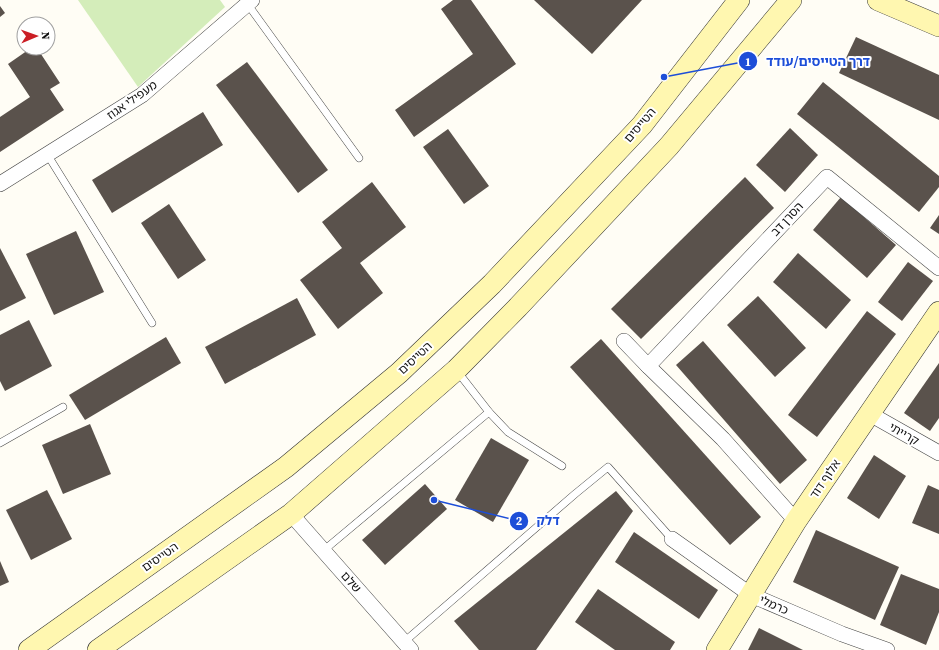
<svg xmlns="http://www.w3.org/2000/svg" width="939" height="650" font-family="'Source Serif 4','Noto Sans Hebrew',serif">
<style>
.green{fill:#d4edba}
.building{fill:#5a524c}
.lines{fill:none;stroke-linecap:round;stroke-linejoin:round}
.lane-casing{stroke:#444;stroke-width:8}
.street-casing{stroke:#444;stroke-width:16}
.secondary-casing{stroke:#333;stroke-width:22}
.lane{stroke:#fff;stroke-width:7}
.street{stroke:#fff;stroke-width:15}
.secondary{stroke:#fff7b0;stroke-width:21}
.labels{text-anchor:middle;stroke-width:4;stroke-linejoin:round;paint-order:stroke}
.street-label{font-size:12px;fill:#111;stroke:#fff}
.leader{fill:none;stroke:#1d4ed8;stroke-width:1.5}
.callout-dot{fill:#1d4ed8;stroke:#fff;stroke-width:1.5}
.mark-label{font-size:12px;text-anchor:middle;font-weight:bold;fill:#fff}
.callout-label{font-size:13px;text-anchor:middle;font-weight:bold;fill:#1d4ed8;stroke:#fff;stroke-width:4;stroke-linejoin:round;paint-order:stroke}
</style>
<rect width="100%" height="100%" fill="#fffdf5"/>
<path class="green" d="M78,0h142l5,7 -87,80z"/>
<g class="building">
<path d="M453,0h18l45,64 -102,73 -19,-27 78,-56 -32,-45z"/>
<path d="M534,0h108l-50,54z"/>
<path d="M0,6l5,7 -5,4z"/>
<path d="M856,37l83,38v45l-100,-47z"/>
<path d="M31,48h6l23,35 -10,6 14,21 -64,42v-35l30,-20 -22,-33z"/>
<path d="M247,62l81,108 -30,23 -82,-108z"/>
<path d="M823,82l116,94v11l-20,25 -122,-98z"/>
<path d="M203,112l20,33 -111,68 -20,-33z"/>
<path d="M790,128l28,27 -33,37 -29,-27z"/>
<path d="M448,129l41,57 -25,18 -41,-57z"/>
<path d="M745,177l29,31 -133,131 -30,-30z"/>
<path d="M372,182l34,45 -46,36 23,30 -45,36 -38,-49 42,-32 -20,-26z"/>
<path d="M841,197l55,48 -29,33 -54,-48z"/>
<path d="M169,204l37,56 -28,19 -37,-56z"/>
<path d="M939,215v19l-9,-6z"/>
<path d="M76,231l28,61 -50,23 -28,-61z"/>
<path d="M0,248l26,50 -26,13z"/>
<path d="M798,253l53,47 -25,29 -53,-47z"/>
<path d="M908,262l25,19 -31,40 -24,-19z"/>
<path d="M758,296l48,52 -31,29 -48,-52z"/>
<path d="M297,298l19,37 -91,49 -20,-37z"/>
<path d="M867,311l29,23 -79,103 -29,-22z"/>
<path d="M29,320l23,46 -47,25 -5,-10v-46z"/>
<path d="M166,337l15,26 -96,57 -16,-25z"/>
<path d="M601,339l160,178 -31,28 -160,-178z"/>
<path d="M703,341l104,119 -27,24 -104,-119z"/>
<path d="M939,363v55l-9,13 -26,-18z"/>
<path d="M90,424l21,50 -48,20 -21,-49z"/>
<path d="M491,438l38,22 -36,62 -38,-22z"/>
<path d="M874,455l32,21 -27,43 -32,-21z"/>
<path d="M425,484l22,25 -62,56 -23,-25z"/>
<path d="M928,485l11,5v44l-27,-11z"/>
<path d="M47,490l25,49 -41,21 -25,-50z"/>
<path d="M616,491l17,20 -97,139h-57l-25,-29z"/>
<path d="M816,530l83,37 -24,53 -82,-38z"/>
<path d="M634,532l84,58 -19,29 -84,-57z"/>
<path d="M0,561l9,21 -9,4z"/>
<path d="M901,574l38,15v23l-13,33 -46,-20z"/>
<path d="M598,589l77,53 -5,8h-55l-40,-28z"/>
<path d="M759,628l44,22h-55z"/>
</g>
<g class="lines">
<g class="lane-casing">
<g id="lane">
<path d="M246,2l113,156"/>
<path d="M47,154l105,169"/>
<path d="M457,371l32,41 19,20 54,34"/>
<path d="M0,443l63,-36"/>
<path d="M323,551l166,-139"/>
<path d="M404,642l171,-148 33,-27 64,72"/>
</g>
</g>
<g class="street-casing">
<g id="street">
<path d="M0,184l142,-89 110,-95"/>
<path d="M624,341l24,25"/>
<path d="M870,414l69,39"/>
<path d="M291,514l120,136"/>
<path d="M796,521l-73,-82 -75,-73 179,-189 112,91"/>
<path d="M672,539l79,56 91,39 45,16"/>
</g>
</g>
<g class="secondary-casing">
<g id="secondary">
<path d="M878,0l61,26"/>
<path d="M29,650l257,-183 113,-94 93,-89 150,-159 97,-125"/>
<path d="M98,650l193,-136 165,-144 62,-63 151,-161 122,-146"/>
<path d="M717,650l79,-129 143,-209"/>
</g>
</g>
<use href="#lane" class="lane"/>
<use href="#street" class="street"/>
<use href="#secondary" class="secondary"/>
</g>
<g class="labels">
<g class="street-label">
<text transform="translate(132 100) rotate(-35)" y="4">מעפילי אגוז</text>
<text transform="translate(640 125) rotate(-49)" y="4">הטייסים</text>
<text transform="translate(787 219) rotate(-47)" y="4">הסרן דב</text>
<text transform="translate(415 358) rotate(-43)" y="4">הטייסים</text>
<text transform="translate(904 434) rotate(30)" y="4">קרייתי</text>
<text transform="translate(825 479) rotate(-56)" y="4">אלוף דוד</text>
<text transform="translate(160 557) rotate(-35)" y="4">הטייסים</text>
<text transform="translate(351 582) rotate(48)" y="4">שלם</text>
<text transform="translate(774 605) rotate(23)" y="4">כרמלי</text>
</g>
</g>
<path class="leader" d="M664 77L748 61M434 500L519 521"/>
<g class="callout-dot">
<circle cx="664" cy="77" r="4"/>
<circle cx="434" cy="500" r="4"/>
<circle cx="748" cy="61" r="10"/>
<circle cx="519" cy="521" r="10"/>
</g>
<g class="mark-label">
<text x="748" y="66">1</text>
<text x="519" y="525">2</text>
</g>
<g class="callout-label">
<text x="818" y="66">דרך הטייסים/עודד</text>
<text x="548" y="525">דלק</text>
</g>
<g transform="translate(36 36) rotate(88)"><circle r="19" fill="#ffffff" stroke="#a0a0a0"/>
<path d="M0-3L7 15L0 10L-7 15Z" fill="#cb1e25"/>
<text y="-6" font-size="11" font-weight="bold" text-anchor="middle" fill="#111111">N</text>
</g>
</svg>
